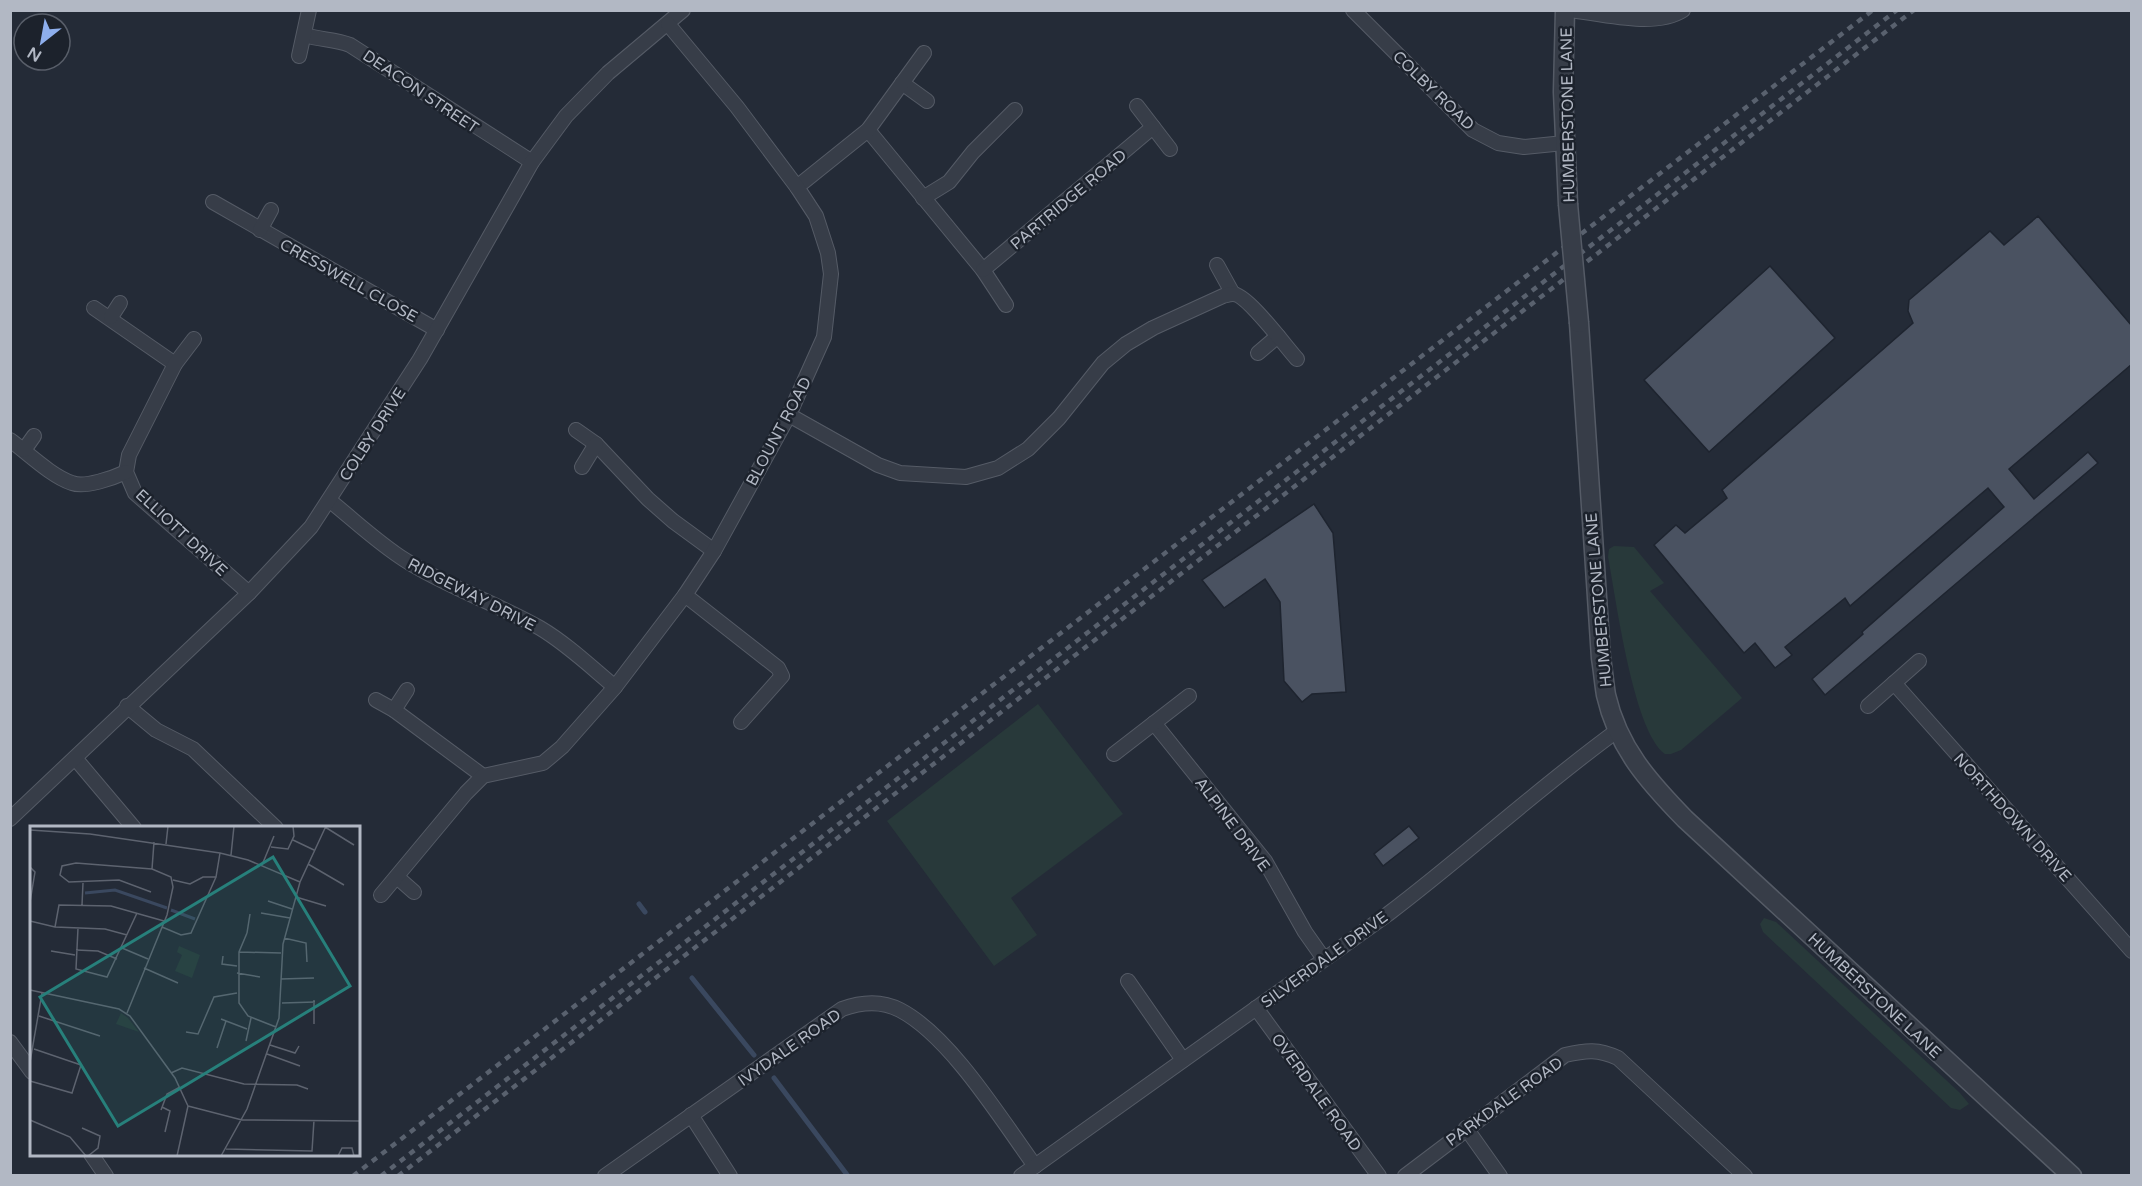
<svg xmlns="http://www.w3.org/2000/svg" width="2142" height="1186" font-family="'Varela Round',sans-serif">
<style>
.green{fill:#28393a}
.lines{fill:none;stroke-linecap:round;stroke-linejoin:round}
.stream{stroke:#3a485f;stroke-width:5}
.building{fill:#4a5261;stroke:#1e242f;stroke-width:1.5}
.minor-casing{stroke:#555b66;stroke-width:16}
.tertiary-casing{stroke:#555b66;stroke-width:21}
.minor{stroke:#373d48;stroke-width:14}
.tertiary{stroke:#373d48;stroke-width:18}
.rail{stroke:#59616e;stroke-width:4.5;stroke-dasharray:6 6;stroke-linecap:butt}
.tertiary-bridge-casing{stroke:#555b66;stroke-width:21;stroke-linecap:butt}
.tertiary-bridge{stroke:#373d48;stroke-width:18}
.labels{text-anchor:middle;stroke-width:5;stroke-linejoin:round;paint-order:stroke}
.street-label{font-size:16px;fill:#b2b8c4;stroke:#1c222c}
.inset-river{fill:none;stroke:#3a485f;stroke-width:3}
.inset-road{fill:none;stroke:#5d636f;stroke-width:1.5}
.view{fill:#27807b;fill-opacity:0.15;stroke:#27807b;stroke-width:3}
.inset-edge{fill:none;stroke:#b2b8c4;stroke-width:3}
</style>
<rect width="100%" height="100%" fill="#242b37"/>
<g class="green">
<path d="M1614,546l20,1 30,36 -14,8 92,107 -61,52 -10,4h-6c-32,-23 -49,-156 -57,-197l1,-8z"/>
<path d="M1038,704l85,110 -112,84 26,37 -43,31 -107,-145z"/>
<path d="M1764,918l12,4 184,171 9,11 -9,6 -9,-2 -188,-176 -3,-8z"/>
</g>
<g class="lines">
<g class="stream">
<path d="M639,904l6,8"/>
<path d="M692,978l62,77"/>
<path d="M774,1078l74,98"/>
</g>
</g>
<g class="building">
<path d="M2038,216l94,110v38l-123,105 25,30 54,-47 10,11 -273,232 -13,-16 51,-45 -1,-2 142,-125 -16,-19 -138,118 -5,-8 -60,49 7,8 -17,13 -20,-25 -11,10 -90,-108 22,-20 9,8 42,-35 -5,-8 191,-167 -5,-12 1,-11 81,-69 14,14z"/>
<path d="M1770,266l65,72 -126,114 -65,-72z"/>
<path d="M1314,504l19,29 13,159 -34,2 -10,8 -18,-21 -4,-79 -15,-23 -41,29 -22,-28z"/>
<path d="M1409,826l10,12 -36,28 -9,-12z"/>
</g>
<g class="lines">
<g class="minor-casing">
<g id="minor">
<path d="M1353,10l120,120 25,13 26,4 40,-4"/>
<path d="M1570,10c33,4 85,18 113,0"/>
<path d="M305,35c15,5 30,4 45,10l182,117"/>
<path d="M299,56l10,-46"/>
<path d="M902,83l25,18"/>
<path d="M1137,106l33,43"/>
<path d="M868,130l115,140 23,35"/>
<path d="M797,187l71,-57 56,-77"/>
<path d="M923,198l26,-16 24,-30 42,-42"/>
<path d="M213,202l224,128"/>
<path d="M260,230l11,-20"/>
<path d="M1217,265l16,29"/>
<path d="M983,270l170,-143"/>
<path d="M94,308l81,56"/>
<path d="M111,317l9,-14"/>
<path d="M194,339l-19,25 -46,91 -3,17 9,21 114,100"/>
<path d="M1258,353l20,-17"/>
<path d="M789,415l89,50 22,8 66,4 32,-9 30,-19 31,-31 44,-55 23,-19 27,-16 70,-32c4,-1 7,-2 10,-2 14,0 53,53 64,65"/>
<path d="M576,430l20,14 52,55 25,22 41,30"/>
<path d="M10,440c18,13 41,36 62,43 13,5 41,-5 54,-11"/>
<path d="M24,450l10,-14"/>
<path d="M582,467l14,-23"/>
<path d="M329,500c25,20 49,43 76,60 42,27 91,43 135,68 27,16 51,39 75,59"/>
<path d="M685,595l93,73 4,8 -41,46"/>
<path d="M1894,683l238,268"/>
<path d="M376,700l18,10 89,66"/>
<path d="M127,706l29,24 37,19 83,79"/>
<path d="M1868,706l51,-45"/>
<path d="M394,710l13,-20"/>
<path d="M1154,723l111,138 40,71 19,27"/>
<path d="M1114,754l75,-58"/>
<path d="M75,758l59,70"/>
<path d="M10,819l239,-226 62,-66 109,-168 112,-197 34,-46 42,-43 75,-63"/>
<path d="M397,877l17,15"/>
<path d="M381,895l85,-102 17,-17 60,-13 19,-16 53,-60 70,-92 29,-44 75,-136 35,-78 7,-63 -3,-21 -12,-37 -19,-29 -60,-80 -69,-83"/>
<path d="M1128,981l55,79"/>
<path d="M1256,1008l123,168"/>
<path d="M10,1042l22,30"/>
<path d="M691,1115l39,61"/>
<path d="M1466,1128l34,48"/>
<path d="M91,1154l15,22"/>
<path d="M605,1176l237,-167c19,-7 39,-9 58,1 50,26 101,109 135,156"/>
<path d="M1021,1176l367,-262c78,-59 150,-126 230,-184"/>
<path d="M1405,1176l160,-121c22,-5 33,-6 53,3l127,118"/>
</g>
</g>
<g class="tertiary-casing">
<g id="tertiary">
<path d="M1565,10l-2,82 5,112"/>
<path d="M1579,323l22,335c2,12 3,25 5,37 12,53 43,87 79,124l387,357"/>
</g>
</g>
<use href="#minor" class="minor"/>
<use href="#tertiary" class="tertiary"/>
<g class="rail">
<path d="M353,1176l1520,-1166"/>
<path d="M381,1176l1516,-1166"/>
<path d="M398,1176l1516,-1166"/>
</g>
<g class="tertiary-bridge-casing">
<path id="tertiary-bridge" d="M1568,204l11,119"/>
</g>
<use href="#tertiary-bridge" class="tertiary-bridge"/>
</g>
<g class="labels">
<g class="street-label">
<text transform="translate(1434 90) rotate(44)" y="6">COLBY ROAD</text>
<text transform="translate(421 91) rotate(34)" y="6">DEACON STREET</text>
<text transform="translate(1567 115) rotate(-91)" y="6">HUMBERSTONE LANE</text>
<text transform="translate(1068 199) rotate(-40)" y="6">PARTRIDGE ROAD</text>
<text transform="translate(349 280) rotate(29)" y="6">CRESSWELL CLOSE</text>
<text transform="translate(778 431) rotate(-62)" y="6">BLOUNT ROAD</text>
<text transform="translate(372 434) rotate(-57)" y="6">COLBY DRIVE</text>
<text transform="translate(182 532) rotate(43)" y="6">ELLIOTT DRIVE</text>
<text transform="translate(472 594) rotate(27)" y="6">RIDGEWAY DRIVE</text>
<text transform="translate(1598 600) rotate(-95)" y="6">HUMBERSTONE LANE</text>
<text transform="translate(2013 817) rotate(48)" y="6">NORTHDOWN DRIVE</text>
<text transform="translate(1233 824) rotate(53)" y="6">ALPINE DRIVE</text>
<text transform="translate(1324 959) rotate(-36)" y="6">SILVERDALE DRIVE</text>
<text transform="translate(1875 995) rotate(43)" y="6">HUMBERSTONE LANE</text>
<text transform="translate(789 1047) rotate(-35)" y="6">IVYDALE ROAD</text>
<text transform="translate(1317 1092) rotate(54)" y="6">OVERDALE ROAD</text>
<text transform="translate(1504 1101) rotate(-36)" y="6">PARKDALE ROAD</text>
</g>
</g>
<g transform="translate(30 826)">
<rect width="330" height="330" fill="#242b37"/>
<path d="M149,120l21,9 -8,23 -17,-7 7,-16 -5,-3zM91,187l7,5 11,14 -23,-8z" fill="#28393a"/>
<path class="inset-river" d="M55,67l30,-3 52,18M141,84l24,9"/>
<path class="inset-road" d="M295,1l29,18M0,4l60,4 130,19 28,7 52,22M263,14l21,10M136,18l2,-18M241,21l17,2 6,-13 -1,-10M201,29l3,-29M278,38l36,21M232,39l12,-29M0,41l5,5 -5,30M143,54l17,4 13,-7h13l4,-24M121,66l-32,-12 -50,2 -9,-7 2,-9 14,-3 76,6M266,71l30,9M238,75l24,8M52,79l1,-22M231,87l29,5M0,95l25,6 50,2 22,6M25,101l4,-22 52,1 53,15M132,101l19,8 10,-2 25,-56M48,102l-2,41 31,8 30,-64M217,107l-8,19v51l9,13 28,11M217,107l3,-19M254,112l22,5 1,19M92,122l26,11M46,124l22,1 19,8M21,125l24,4M209,126l42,1M193,130l-1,8 15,2M114,142l34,15M207,147l23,4M251,153l33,-1M0,164l89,19 11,7 45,62 13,28 -11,50M252,177l33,-1M97,187l40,-98 6,-28 -2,-10 -19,-8 2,-27M9,190l61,20M191,193l26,10M284,198v-24M156,206l12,2 16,-37 23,-4M216,215l5,-23M240,219l25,8 4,-7M187,222l9,-27M237,228l33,12M0,236l12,-69M141,247l11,-5 62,16 53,1 11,4M0,255l42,12 9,-28 -47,-16M158,280l54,14 118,1M132,281l8,4 -5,21M131,284l6,-16 13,-7M0,294l40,17 16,19M52,302l18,8 -2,12 -10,8M196,323l86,2 2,-31M191,330l26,-47 32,-91 4,-74 17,-62 26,-56M308,330l4,-8h10l2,8"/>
<path class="view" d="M243,31l77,129 -232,140 -78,-129z"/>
<rect width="330" height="330" class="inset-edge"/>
</g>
<rect width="2142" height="1186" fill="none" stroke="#b2b8c4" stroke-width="24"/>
<g transform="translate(42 42) rotate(211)"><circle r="28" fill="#1c222c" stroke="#585e69" stroke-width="1.5"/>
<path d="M0-4.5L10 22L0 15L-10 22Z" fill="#8eafed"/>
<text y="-9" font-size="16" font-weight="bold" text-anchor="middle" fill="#b2b8c4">N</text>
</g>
</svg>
